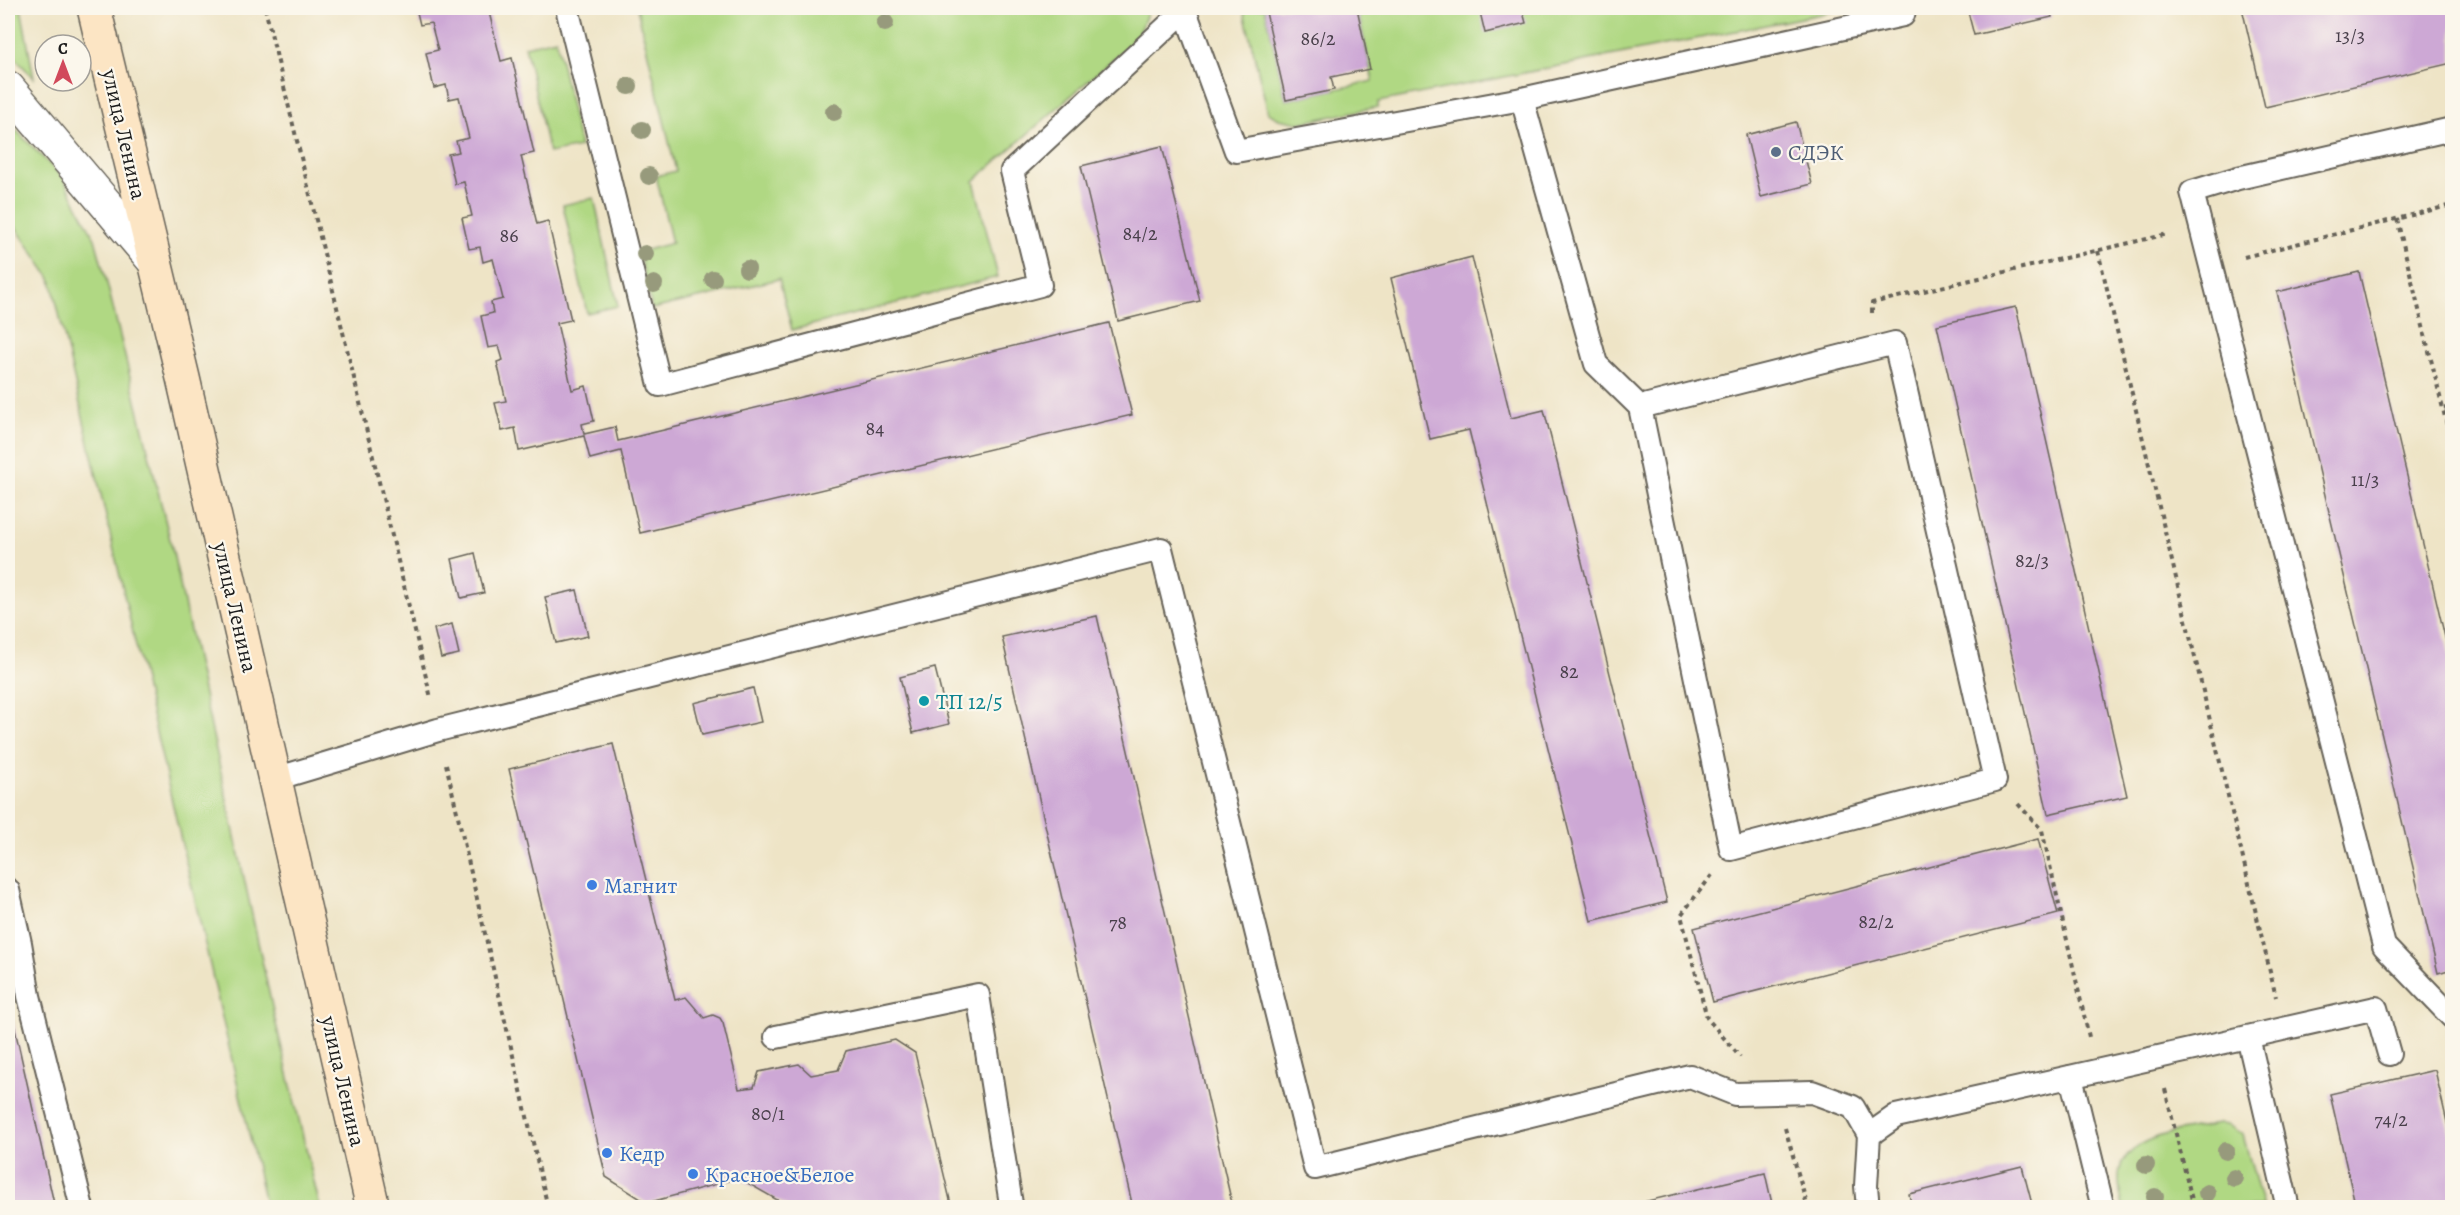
<svg xmlns="http://www.w3.org/2000/svg" width="2460" height="1215" font-family="Alegreya,serif">
<style>
.green{fill:#b0d883;stroke:#667a50;stroke-width:1.5}
.building{fill:#cda8d5}
.lines{fill:none;stroke-linecap:round;stroke-linejoin:round}
.service-casing{stroke:#666258;stroke-width:26}
.minor-casing{stroke:#666258;stroke-width:36}
.secondary-casing{stroke:#666258;stroke-width:36}
.path{stroke:#666258;stroke-width:4;stroke-dasharray:4.5 4.5;stroke-linecap:butt}
.service{stroke:#fff;stroke-width:22}
.minor{stroke:#fff;stroke-width:33}
.secondary{stroke:#fce5c4;stroke-width:33}
.tree{fill:#979a7c}
.service-dot{fill:#5c6f8a;stroke:#fbf7ec;stroke-width:2}
.culture-dot{fill:#0f9aa8;stroke:#fbf7ec;stroke-width:2}
.shop-dot{fill:#3f7fe0;stroke:#fbf7ec;stroke-width:2}
.labels{text-anchor:middle;stroke-width:4.5;stroke-linejoin:round;paint-order:stroke}
.number-label{font-size:20px;fill:#483f4a}
.street-label{font-size:22px;fill:#1c1c1c;stroke:#fbf7ec}
.service-label{font-size:22px;fill:#4e5e75;stroke:#fbf7ec;text-anchor:start}
.culture-label{font-size:22px;fill:#0d838f;stroke:#fbf7ec;text-anchor:start}
.shop-label{font-size:22px;fill:#366cbe;stroke:#fbf7ec;text-anchor:start}
</style>
<rect width="100%" height="100%" fill="#fbf7ec"/>
<filter id="ink" filterUnits="userSpaceOnUse"><feTurbulence type="fractalNoise" baseFrequency=".0167" numOctaves="2"/><feDisplacementMap in="SourceGraphic" scale="12" xChannelSelector="R" yChannelSelector="G"/><feConvolveMatrix kernelMatrix="1 2 1 2 8 2 1 2 1" color-interpolation-filters="sRGB"/></filter>
<filter id="wash" filterUnits="userSpaceOnUse"><feTurbulence type="fractalNoise" baseFrequency=".008" numOctaves="4" result="noise"/><feDisplacementMap in="SourceGraphic" scale="24" xChannelSelector="R" yChannelSelector="G"/><feGaussianBlur stdDeviation="1.35" result="paint"/><feColorMatrix in="noise" values="0 0 0 0 0 0 0 0 0 0 0 0 0 0 0 0 0 1.4 0 .05"/><feComposite in="paint" operator="in"/></filter>
<g filter="url(#wash)">
<rect width="100%" height="100%" fill="#eee4c6"/>
<g class="green">
<path d="M8,8h13l13,70 -26,-27z"/>
<path d="M637,8h511v3l-10,26 -164,144 24,96 -206,53 -13,-51 -127,30 -13,-57 33,-9 -16,-67 20,-5z"/>
<path d="M1243,8h22l21,92 87,-19 -16,-73h494l-473,94v5l-79,16 -20,-4 -11,-6z"/>
<path d="M556,39l24,108 -31,6 -24,-107z"/>
<path d="M8,122l55,56 32,61 13,48 64,261 103,472 45,187h-54l-215,-928 -43,-63z"/>
<path d="M594,198l24,108 -31,7 -24,-108z"/>
<path d="M2219,1124l9,1 15,10 20,72h-140c-2,-10 -5,-21 -4,-32 2,-39 70,-46 100,-51z"/>
</g>
<g id="blocks">
<g class="building">
<path d="M416,8h72l13,53 11,-3 22,95 -13,3 16,68 11,-3 23,99 -14,3 15,67 14,-4 8,35 -12,3 2,10 31,-7 3,14 491,-118 23,92 -492,118 -19,-82 -31,8 -6,-23 -65,15 -4,-23 -13,3 -7,-28 11,-2 -9,-39 6,-2 -4,-14 -11,2 -7,-32 12,-3 -2,-11 12,-3 -10,-40 -10,3 -3,-15 -11,2 -7,-31 10,-2 -8,-34 -9,2 -7,-30 11,-2 -3,-11 13,-3 -10,-41 -10,2 -3,-14 -12,3 -8,-35 12,-3 -7,-27 -11,2z"/>
<path d="M1265,8h92l13,61 -39,8 3,13 -48,10z"/>
<path d="M1479,8h43l4,15 -41,10z"/>
<path d="M1967,8h83l2,9 -78,18z"/>
<path d="M2242,8h210v55l-187,44z"/>
<path d="M1796,122l16,62 -51,13 -15,-62z"/>
<path d="M1162,146l38,155 -82,20 -37,-155z"/>
<path d="M1472,257l39,161 33,-8 123,492 -76,19 -122,-491 -39,9 -39,-161z"/>
<path d="M2359,272l93,395v302l-14,4 -161,-681z"/>
<path d="M2016,307l111,489 -79,18 -111,-489z"/>
<path d="M475,553l9,40 -23,5 -9,-39z"/>
<path d="M577,590l11,46 -32,7 -11,-46z"/>
<path d="M1097,616l136,592h-100l-131,-571z"/>
<path d="M452,624l7,30 -18,4 -7,-29z"/>
<path d="M935,668l14,56 -36,9 -13,-56z"/>
<path d="M753,688l8,34 -59,13 -8,-32z"/>
<path d="M613,744l62,256 11,-3 18,21 9,-3 7,3 3,5 16,66 15,-2 5,-15 40,-8 12,11 27,-5 8,-19 49,-11 20,13 36,151 -3,4h-157l-52,-30 -92,25 -41,-26 -97,-408z"/>
<path d="M2038,839l20,75 -345,88 -19,-74z"/>
<path d="M8,998l47,210h-47z"/>
<path d="M2435,1070l17,74v64h-96l-26,-114z"/>
<path d="M2022,1166l11,42h-121l-3,-14z"/>
<path d="M1765,1173l8,35h-151v-1z"/>
</g>
</g>
</g>
<g filter="url(#ink)">
<use href="#blocks" fill-opacity="0" stroke="#666258" stroke-width="1.5"/>
<g class="lines">
<g class="service-casing">
<g id="service">
<path d="M567,8l93,377 380,-100 -28,-114 173,-161"/>
<path d="M1184,8l52,143 286,-52 381,-84 2,-7"/>
<path d="M1522,99l74,265 44,43 91,442 264,-69 -100,-437 -255,64"/>
<path d="M2452,129l-214,49 -46,14 192,754 68,71"/>
<path d="M275,779l163,-49 723,-181 154,619 375,-92 45,18 77,-2 41,15 16,28"/>
<path d="M8,890l12,53 9,53 53,212"/>
<path d="M776,1037l202,-42 33,209 -1,4"/>
<path d="M2248,1037l40,171"/>
<path d="M2071,1077l32,131"/>
<path d="M1868,1208l-2,-22 3,-51 27,-19 480,-108 13,46"/>
</g>
</g>
<g class="minor-casing">
<path id="minor" d="M8,88l147,174"/>
</g>
<g class="secondary-casing">
<path id="secondary" d="M94,8l89,370 190,830"/>
</g>
<g class="path">
<path d="M265,8l166,690"/>
<path d="M2397,219l55,227"/>
<path d="M2098,251l178,746"/>
<path d="M2244,257l208,-52"/>
<path d="M1872,313v-10l296,-69"/>
<path d="M2444,409l8,-3"/>
<path d="M446,764l102,444"/>
<path d="M2018,804l24,26 47,207"/>
<path d="M1712,875l-31,40 26,103 33,39"/>
<path d="M2165,1089l29,119"/>
<path d="M1785,1128l23,80"/>
</g>
<use href="#service" class="service"/>
<use href="#minor" class="minor"/>
<use href="#secondary" class="secondary"/>
</g>
<g class="tree">
<circle cx="885" cy="23" r="9"/>
<circle cx="629" cy="86" r="9"/>
<circle cx="834" cy="112" r="9"/>
<circle cx="642" cy="130" r="9"/>
<circle cx="649" cy="176" r="9"/>
<circle cx="645" cy="254" r="9"/>
<circle cx="747" cy="269" r="9"/>
<circle cx="713" cy="279" r="9"/>
<circle cx="654" cy="284" r="9"/>
<circle cx="2226" cy="1151" r="9"/>
<circle cx="2146" cy="1165" r="9"/>
<circle cx="2234" cy="1178" r="9"/>
<circle cx="2207" cy="1193" r="9"/>
<circle cx="2155" cy="1197" r="9"/>
</g>
</g>
<circle class="service-dot" cx="1776" cy="152" r="6"/>
<circle class="culture-dot" cx="924" cy="701" r="6"/>
<g class="shop-dot">
<circle cx="592" cy="885" r="6"/>
<circle cx="607" cy="1153" r="6"/>
<circle cx="693" cy="1174" r="6"/>
</g>
<g class="labels">
<g class="number-label">
<text x="2350" y="42">13/3</text>
<text x="1318" y="45">86/2</text>
<text x="1140" y="240">84/2</text>
<text x="509" y="242">86</text>
<text x="875" y="435">84</text>
<text x="2365" y="486">11/3</text>
<text x="2032" y="567">82/3</text>
<text x="1569" y="678">82</text>
<text x="1876" y="928">82/2</text>
<text x="1118" y="929">78</text>
<text x="768" y="1120">80/1</text>
<text x="2391" y="1126">74/2</text>
</g>
<g class="street-label">
<text transform="translate(125 134) rotate(77)" y="8">улица Ленина</text>
<text transform="translate(236 607) rotate(77)" y="8">улица Ленина</text>
<text transform="translate(344 1081) rotate(77)" y="8">улица Ленина</text>
</g>
<g class="service-label">
<text x="1788" y="160">СДЭК</text>
</g>
<g class="culture-label">
<text x="936" y="709">ТП 12/5</text>
</g>
<g class="shop-label">
<text x="604" y="893">Магнит</text>
<text x="619" y="1161">Кедр</text>
<text x="705" y="1182">Красное&amp;Белое</text>
</g>
</g>
<rect width="2460" height="1215" fill="none" stroke="#fbf7ec" stroke-width="30"/>
<g transform="translate(63 63)"><circle r="28" fill="#fbf7ec" stroke="#a29f99" stroke-width="1.5"/>
<path d="M0-4.5L10 22L0 15L-10 22Z" fill="#d1495b"/>
<text y="-9" font-size="16" font-weight="bold" text-anchor="middle" fill="#1c1c1c">С</text>
</g>
</svg>
